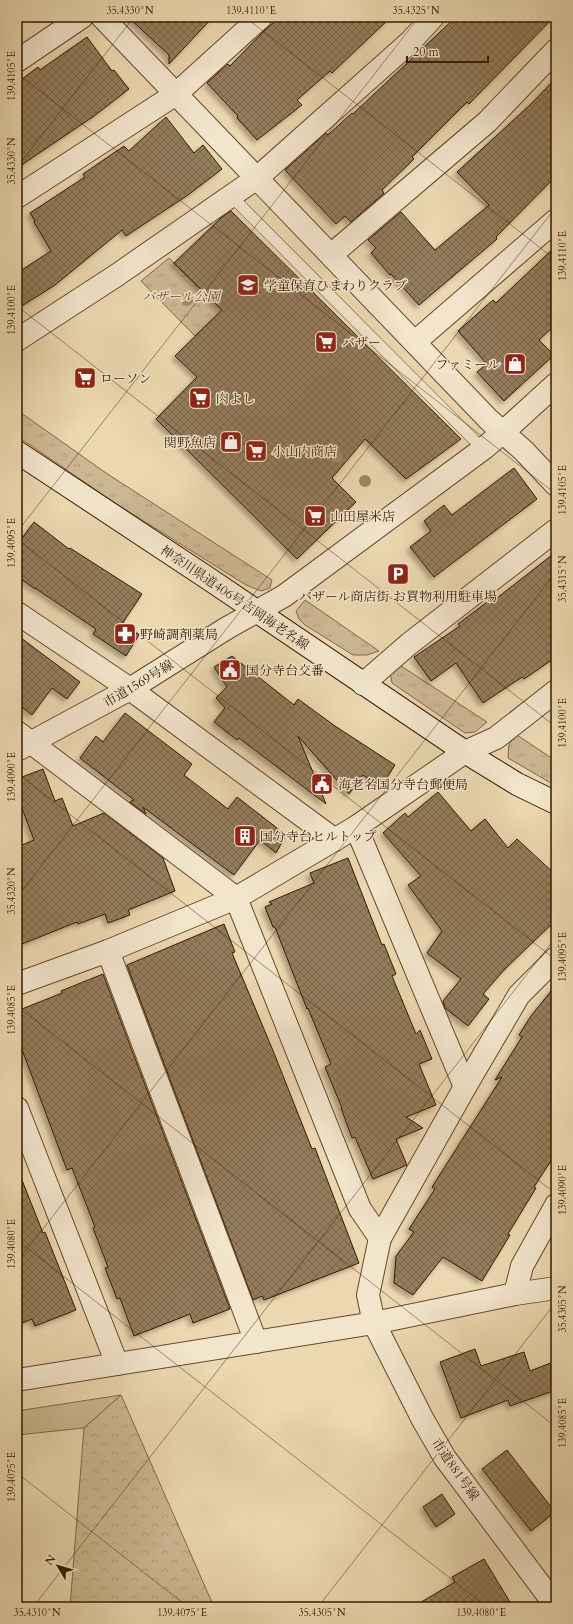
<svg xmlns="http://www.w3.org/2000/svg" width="573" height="1624" font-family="Cardo,'Noto Serif JP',serif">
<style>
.green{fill:#ccb792;stroke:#80684a}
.forest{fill:url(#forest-crowns);stroke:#80684a}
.park{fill:url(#park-tufts);stroke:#80684a}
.building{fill:url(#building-cross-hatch);stroke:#351a01;filter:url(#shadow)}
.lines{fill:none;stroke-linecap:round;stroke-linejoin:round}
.service-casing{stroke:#62492d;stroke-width:12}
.minor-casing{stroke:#62492d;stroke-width:24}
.tertiary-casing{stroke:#62492d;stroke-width:24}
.secondary-casing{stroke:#351a01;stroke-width:24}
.service{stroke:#f2e5cc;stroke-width:11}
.minor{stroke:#f2e5cc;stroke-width:22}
.tertiary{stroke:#f2e5cc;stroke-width:22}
.secondary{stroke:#f2e5cc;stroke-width:22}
.tree{fill:#a08967}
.ticks{fill:none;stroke:#351a01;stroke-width:1;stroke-opacity:0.45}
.labels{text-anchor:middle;stroke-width:3;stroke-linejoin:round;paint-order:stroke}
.poi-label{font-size:13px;fill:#351a01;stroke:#f2e5cc;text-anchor:start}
.park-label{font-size:13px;font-style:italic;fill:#62492c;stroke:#f2e5cc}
.street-label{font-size:13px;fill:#351a01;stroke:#f2e5cc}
.neatline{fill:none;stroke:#351a01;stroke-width:1.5}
.ticks-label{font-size:10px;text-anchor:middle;fill:#351a01}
</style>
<defs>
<pattern id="forest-crowns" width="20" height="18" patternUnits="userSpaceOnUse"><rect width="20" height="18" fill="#ccb792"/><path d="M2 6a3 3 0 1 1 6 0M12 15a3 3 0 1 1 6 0" fill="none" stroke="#b09d7c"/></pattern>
<pattern id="park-tufts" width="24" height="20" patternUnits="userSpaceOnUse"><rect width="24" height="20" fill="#ccb792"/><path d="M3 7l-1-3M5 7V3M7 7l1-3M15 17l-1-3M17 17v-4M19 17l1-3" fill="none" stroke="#b09d7c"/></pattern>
<pattern id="building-cross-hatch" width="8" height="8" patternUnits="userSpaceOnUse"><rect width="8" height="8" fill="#947c5c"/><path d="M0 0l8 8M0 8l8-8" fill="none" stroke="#7a654a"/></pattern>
<filter id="shadow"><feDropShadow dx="-3.5" dy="3.5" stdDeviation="2" flood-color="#0004"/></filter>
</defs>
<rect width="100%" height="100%" fill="#ebd7b0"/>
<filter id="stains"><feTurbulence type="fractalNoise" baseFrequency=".005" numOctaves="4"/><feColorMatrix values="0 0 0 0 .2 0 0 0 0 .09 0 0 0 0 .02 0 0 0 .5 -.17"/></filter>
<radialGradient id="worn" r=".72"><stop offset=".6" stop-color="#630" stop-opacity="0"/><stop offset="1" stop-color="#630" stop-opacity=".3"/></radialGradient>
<path class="green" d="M121,1395l-37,33 -67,7v-24z"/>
<path class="forest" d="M121,1395l93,212h-144l14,-179z"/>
<g class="park">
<path d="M169,258l53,52 -27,26 -54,-55z"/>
<path d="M17,410l89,63 166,107 -2,8 -9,3 -15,-6 -128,-80 -101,-69z"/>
<path d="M305,600l6,4 68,47 -12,4h-14l-48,-30 -6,-6 -3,-8z"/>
<path d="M398,664l89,58 -12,10 -10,1 -73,-50 -2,-12z"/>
<path d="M517,735l39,26v25l-48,-28 1,-14z"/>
</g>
<g class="building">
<path d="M128,17h85l-44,47v-9z"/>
<path d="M280,17h111l-59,56 -2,-2 -33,29 5,5 -45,35 -20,-22 1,-2 -31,-33 21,-19 2,2 35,-36z"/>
<path d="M456,17h98l-85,87 -2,-2 -55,55 2,2 -32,31 2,3 -33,29 -6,-6 -9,8 -51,-54 41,-37 2,2 24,-22 1,1z"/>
<path d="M87,37l25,34 2,-1 15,19 -35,27 -77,52v-85l21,-16 2,3z"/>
<path d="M556,78v98l-60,61 1,2 -78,66 -28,-31 -1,1 -19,-22 5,-5 -8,-8 33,-28 34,38 54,-45 -32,-33 74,-68z"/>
<path d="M166,117l28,36 9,-8 19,24 -34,26 -62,41 -4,-6 -67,55 -38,24v-36l34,-22 -17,-29 1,-1 -5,-8 55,-36 -2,-3 41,-28 5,5z"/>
<path d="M231,211l230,228 -55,40 -41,-40 -33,39 24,24 -59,57 -141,-140 41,-42 -22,-21 47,-46 -48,-47 48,-46z"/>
<path d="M556,246v78l-17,16 15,15 -50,46 -27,-29 10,-8 -29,-33 35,-31 3,3z"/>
<path d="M514,468l23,31 -103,78 -24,-30 21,-16 -7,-10 20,-16 8,10z"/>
<path d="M34,522l35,27 1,-1 72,46 -20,30 17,11 -13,21 -33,-22 3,-5 -61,-41v1l-18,-13v-31z"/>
<path d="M556,552v105l-32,22 -2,-2 -39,26 -27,-40 -25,18 -17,-24 46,-31 -2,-2 37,-28 2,2z"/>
<path d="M17,635l63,47 -13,17 -15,-11 -20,27 -15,-12z"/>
<path d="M232,656l62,49 4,-6 37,27 60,39 -14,22 -18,-12 -14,19 -51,-58 28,68 -87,-66 -2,2 -23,-18 11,-14 -9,-10 11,-11 -13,-20z"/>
<path d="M125,713l67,51 -8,11 44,34 9,-12 49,38 -10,18 -16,-13 -26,35 -91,-68 3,7 -16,-12 4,-2 -54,-42 16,-22 7,6z"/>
<path d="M43,769l12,32 7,-3 11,28 31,-13 59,45 12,33 -47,19 2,5 -22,8 -3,-9 -27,10 -1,-2 -60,24v-99l17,-7 -17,-45v-16z"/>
<path d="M438,792l33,39 14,-12 23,29 9,-9 39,36v45l-51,49 -22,25 6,5 -21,27 -23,-18 -2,-7 18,-22 -34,-26 15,-22 -34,-46 13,-9 -38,-43 22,-20 3,4z"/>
<path d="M348,858l34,87 2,-1 12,30 -4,2 24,58 4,-4 12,29 -13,5 17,41 -30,12 17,11 -27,11 11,26 -34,14 -18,-42 -3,1 -11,-30h1l-17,-41 6,-3 -23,-56 -1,1 -32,-82h-2l-8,-20 7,-3 -3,-2 45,-19 -4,-10z"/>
<path d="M224,924l11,28 -3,1 42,100 38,96 3,-1 44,115 -95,37 -2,-4 -9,4 -126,-335z"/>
<path d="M103,974l127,335 -37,14 -3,-9 -56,22 -14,-38 -3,1 -12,-31 3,-1 -15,-39 2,-1 -23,-59 -5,2 -50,-134v-25l45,-18 -1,-2z"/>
<path d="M556,985v168l-22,34 2,1 -28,46 2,1 -28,46 -39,-24 -30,38 -19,-12 2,-27 18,-24 -5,-3 26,-40 -3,-2 70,-110 -7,3 27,-43 -3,-2 12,-19z"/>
<path d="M18,1170l25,63 2,-1 31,78 -41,16 -3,-7 -15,6v-154z"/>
<path d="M475,1349l6,17 43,-14 6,19 26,-10v29l-46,16 -2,-6 -47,18 -21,-56z"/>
<path d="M507,1450l48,62 -24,19 -49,-62z"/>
<path d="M442,1494l13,20 -19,13 -13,-20z"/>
<path d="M484,1559l29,48h-100l42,-25 -3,-5z"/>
</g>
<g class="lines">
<g class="service-casing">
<path id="service" d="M231,196l252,253"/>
</g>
<g class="minor-casing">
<g id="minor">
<path d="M102,17l387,403 35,31 32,34"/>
<path d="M17,61l65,-44"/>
<path d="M17,197l159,-103 85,-77"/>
<path d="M331,255l156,-133 69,-72"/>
<path d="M17,340l100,-65 140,-97 153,-136 23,-25"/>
<path d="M415,342l141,-122"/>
<path d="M17,613l113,76 205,151"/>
<path d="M363,684l46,-40 147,-114"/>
<path d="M17,732l219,166 124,311 20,29"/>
<path d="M356,827l109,260"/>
<path d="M108,951l148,391"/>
<path d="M17,984l91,-33 128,-53 120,-71 109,-75 31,-14 60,-47"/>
<path d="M17,1108l100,256"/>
<path d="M515,1294l7,-28 34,-61"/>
<path d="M374,1323l-6,-28 12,-57 85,-151 54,-92 37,-37"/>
<path d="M17,1380l357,-57 141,-29 41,-6"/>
</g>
</g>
<g class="tertiary-casing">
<g id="tertiary">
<path d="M17,750l113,-61 97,-61 57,-32 199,-147 19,-16 54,-49"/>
<path d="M374,1323l49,97 22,38 102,136 9,10"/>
</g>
</g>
<g class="secondary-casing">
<path id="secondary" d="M17,452l192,127 256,173 52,32 39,19"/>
</g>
<use href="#service" class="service"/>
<use href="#minor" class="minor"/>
<use href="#tertiary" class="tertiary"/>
<use href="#secondary" class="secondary"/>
</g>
<g class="tree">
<circle cx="187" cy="300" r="6"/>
<circle cx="337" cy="457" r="6"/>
<circle cx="365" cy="481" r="6"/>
</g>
<path class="ticks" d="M245,17l311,243M543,17l13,10M17,73l539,421M17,167l117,-150M17,306l539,421M17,532l402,-515M17,539l539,421M17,773l539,421M17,897l539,-690M17,1006l539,421M17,1240l470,367M17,1262l539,-690M17,1473l171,134M33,1607l523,-670M318,1607l238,-305"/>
<defs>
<g id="school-square" transform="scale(1.15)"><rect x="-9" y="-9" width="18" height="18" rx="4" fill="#8f2418" stroke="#f2e5cc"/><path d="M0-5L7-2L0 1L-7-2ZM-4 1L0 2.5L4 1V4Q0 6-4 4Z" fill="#fff"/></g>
<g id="supermarket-square" transform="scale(1.15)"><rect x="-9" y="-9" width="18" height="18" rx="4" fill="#8f2418" stroke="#f2e5cc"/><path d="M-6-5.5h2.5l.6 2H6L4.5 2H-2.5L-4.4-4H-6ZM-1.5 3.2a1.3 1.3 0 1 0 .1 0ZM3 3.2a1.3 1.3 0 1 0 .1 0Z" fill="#fff"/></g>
<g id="shop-square" transform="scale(1.15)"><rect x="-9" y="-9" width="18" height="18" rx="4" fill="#8f2418" stroke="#f2e5cc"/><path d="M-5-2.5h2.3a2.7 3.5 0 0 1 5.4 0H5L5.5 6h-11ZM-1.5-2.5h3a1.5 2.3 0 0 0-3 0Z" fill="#fff"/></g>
<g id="parking-square" transform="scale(1.15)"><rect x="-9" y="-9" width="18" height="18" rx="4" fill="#8f2418" stroke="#f2e5cc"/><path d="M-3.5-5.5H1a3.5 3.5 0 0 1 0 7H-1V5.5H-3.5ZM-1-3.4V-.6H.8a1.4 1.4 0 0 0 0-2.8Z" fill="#fff"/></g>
<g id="pharmacy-square" transform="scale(1.15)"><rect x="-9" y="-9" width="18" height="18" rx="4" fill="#8f2418" stroke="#f2e5cc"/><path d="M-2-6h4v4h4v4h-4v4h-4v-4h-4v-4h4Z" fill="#fff"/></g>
<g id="civic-square" transform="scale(1.15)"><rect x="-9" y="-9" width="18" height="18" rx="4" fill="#8f2418" stroke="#f2e5cc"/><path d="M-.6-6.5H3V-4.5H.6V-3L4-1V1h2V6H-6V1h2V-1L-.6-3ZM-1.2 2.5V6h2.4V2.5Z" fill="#fff"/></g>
<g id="building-square" transform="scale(1.15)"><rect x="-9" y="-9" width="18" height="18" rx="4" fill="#8f2418" stroke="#f2e5cc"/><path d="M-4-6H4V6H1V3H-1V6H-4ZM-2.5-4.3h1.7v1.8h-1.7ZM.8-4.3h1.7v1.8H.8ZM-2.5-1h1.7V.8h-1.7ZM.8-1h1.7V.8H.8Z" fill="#fff"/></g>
</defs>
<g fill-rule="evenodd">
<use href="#school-square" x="248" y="285"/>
<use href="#supermarket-square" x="326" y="342"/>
<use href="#shop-square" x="515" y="364"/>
<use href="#supermarket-square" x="85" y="378"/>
<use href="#supermarket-square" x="200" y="398"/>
<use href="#shop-square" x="231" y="442"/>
<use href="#supermarket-square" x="256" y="451"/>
<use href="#supermarket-square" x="315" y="516"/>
<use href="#parking-square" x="398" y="574"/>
<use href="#pharmacy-square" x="125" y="634"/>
<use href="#civic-square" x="230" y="670"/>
<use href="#civic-square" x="322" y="784"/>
<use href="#building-square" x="245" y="836"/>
</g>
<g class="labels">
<g class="poi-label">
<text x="264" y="290">学童保育ひまわりクラブ</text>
<text x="342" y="347">バザー</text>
<text x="500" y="369" text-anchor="end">ファミール</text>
<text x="100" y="383">ローソン</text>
<text x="216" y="403">肉よし</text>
<text x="216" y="447" text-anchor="end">関野魚店</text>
<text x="272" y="456">小山内商店</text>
<text x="330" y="521">山田屋米店</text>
<text x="398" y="601" text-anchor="middle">バザール商店街 お買物利用駐車場</text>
<text x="140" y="639">野崎調剤薬局</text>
<text x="246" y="675">国分寺台交番</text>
<text x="338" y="789">海老名国分寺台郵便局</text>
<text x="260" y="841">国分寺台ヒルトップ</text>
</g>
<g class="park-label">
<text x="181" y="301">バザール公園</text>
</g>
<g class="street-label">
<text transform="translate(235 597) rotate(34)" y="5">神奈川県道406号吉岡海老名線</text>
<text transform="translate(138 683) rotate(-31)" y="5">市道1569号線</text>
<text transform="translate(456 1469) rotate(55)" y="5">市道881号線</text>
</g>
</g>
<rect width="573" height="1624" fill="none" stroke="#ebd7b0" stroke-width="44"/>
<g transform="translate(58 1566) rotate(308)" stroke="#f2e5cc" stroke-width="3" paint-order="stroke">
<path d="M0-3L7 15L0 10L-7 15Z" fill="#351a01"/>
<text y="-6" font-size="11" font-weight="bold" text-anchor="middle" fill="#351a01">N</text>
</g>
<path d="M407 56v6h81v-6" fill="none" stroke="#351a01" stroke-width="2"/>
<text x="413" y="56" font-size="12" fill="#351a01" stroke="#f2e5cc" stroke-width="3" paint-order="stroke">20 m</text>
<rect x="22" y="22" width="529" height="1580" class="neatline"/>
<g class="ticks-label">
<text x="130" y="14">35.4330°N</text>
<text x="251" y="14">139.4110°E</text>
<text x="416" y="14">35.4325°N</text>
<text transform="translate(11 76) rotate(-90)" y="4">139.4105°E</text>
<text transform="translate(11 161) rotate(-90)" y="4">35.4330°N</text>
<text transform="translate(562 256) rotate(-90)" y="4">139.4110°E</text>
<text transform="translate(11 310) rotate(-90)" y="4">139.4100°E</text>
<text transform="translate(562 490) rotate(-90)" y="4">139.4105°E</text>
<text transform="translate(11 543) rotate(-90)" y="4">139.4095°E</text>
<text transform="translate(562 579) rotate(-90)" y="4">35.4315°N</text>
<text transform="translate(562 723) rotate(-90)" y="4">139.4100°E</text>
<text transform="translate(11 777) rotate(-90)" y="4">139.4090°E</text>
<text transform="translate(11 891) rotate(-90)" y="4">35.4320°N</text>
<text transform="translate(562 957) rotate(-90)" y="4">139.4095°E</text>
<text transform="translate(11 1010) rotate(-90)" y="4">139.4085°E</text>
<text transform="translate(562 1190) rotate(-90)" y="4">139.4090°E</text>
<text transform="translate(11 1244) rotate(-90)" y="4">139.4080°E</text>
<text transform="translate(562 1309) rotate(-90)" y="4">35.4305°N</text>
<text transform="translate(562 1423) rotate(-90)" y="4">139.4085°E</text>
<text transform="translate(11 1477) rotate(-90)" y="4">139.4075°E</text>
<text x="37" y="1616">35.4310°N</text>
<text x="182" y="1616">139.4075°E</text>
<text x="322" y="1616">35.4305°N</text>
<text x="481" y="1616">139.4080°E</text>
</g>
<rect width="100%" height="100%" filter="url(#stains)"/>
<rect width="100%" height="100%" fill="url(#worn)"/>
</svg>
